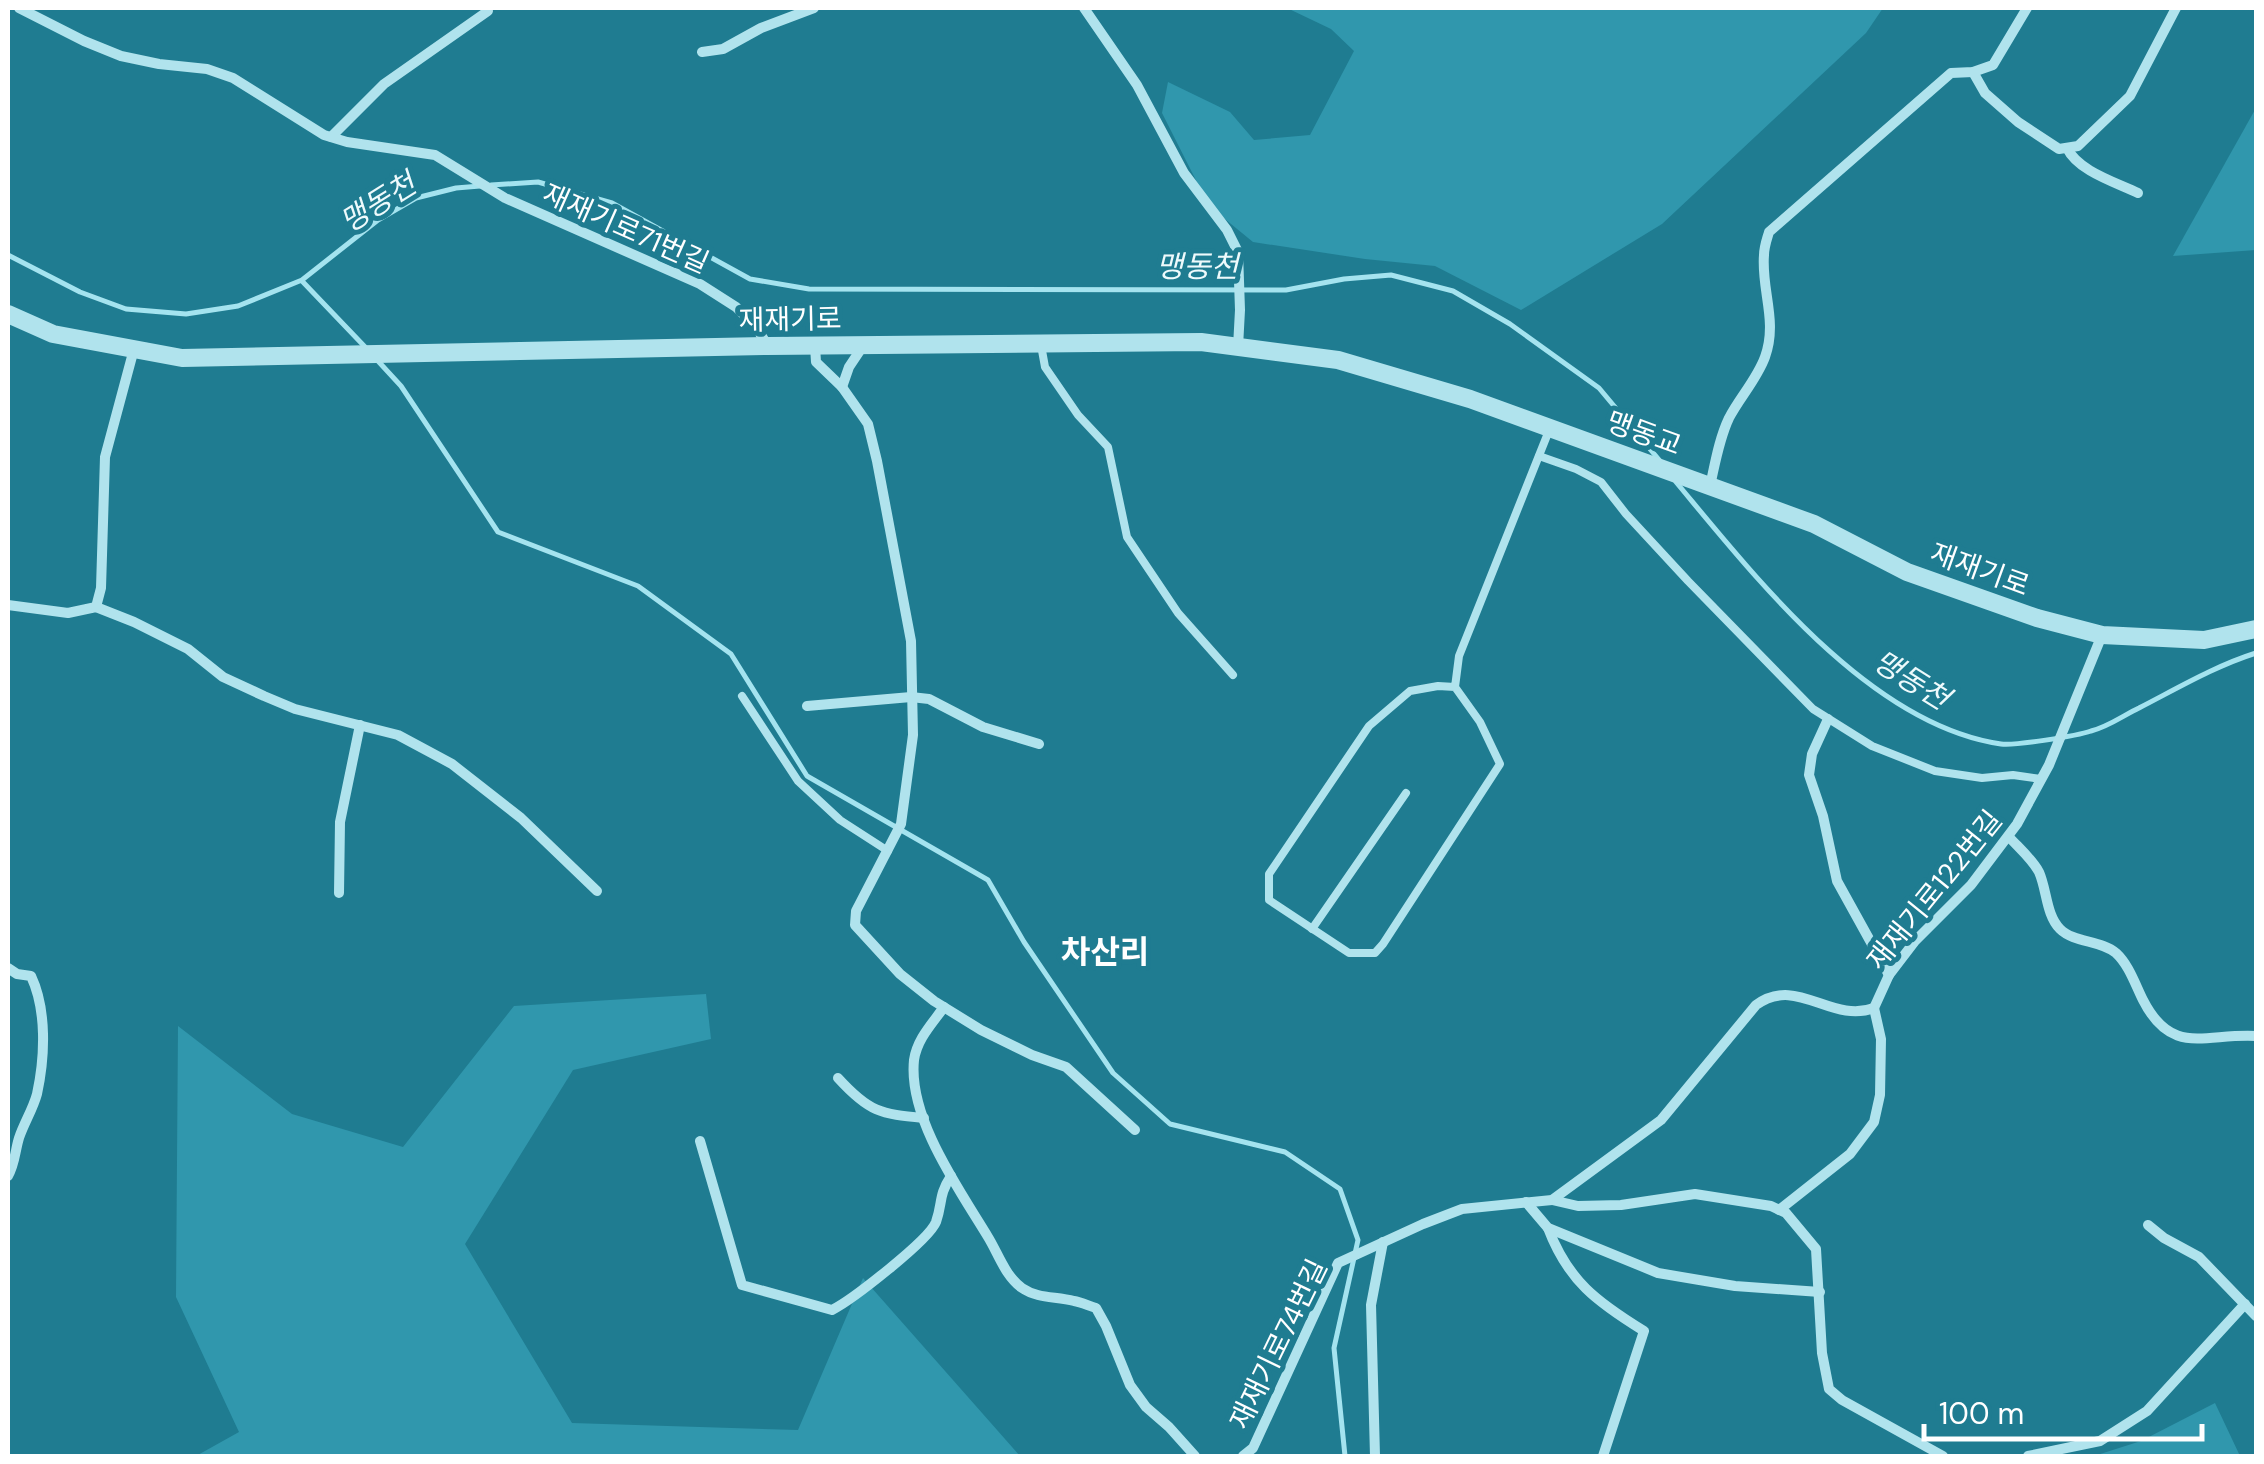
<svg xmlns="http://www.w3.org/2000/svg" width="2264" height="1464" font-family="'DM Sans','Noto Sans KR',sans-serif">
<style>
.green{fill:#3097ad}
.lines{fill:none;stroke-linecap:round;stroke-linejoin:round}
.stream{stroke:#a4e3ef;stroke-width:5}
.service{stroke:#b0e3ed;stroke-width:8}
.minor{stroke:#b0e3ed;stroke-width:10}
.tertiary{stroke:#b0e3ed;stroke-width:18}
.labels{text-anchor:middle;stroke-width:10;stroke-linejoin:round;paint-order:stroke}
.street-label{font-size:28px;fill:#fff;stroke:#1f7c91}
.water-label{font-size:30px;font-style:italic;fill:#eefafc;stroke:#1f7c91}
.quarter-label{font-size:32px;font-weight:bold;fill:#fff;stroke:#1f7c91}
</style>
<rect width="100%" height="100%" fill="#1f7c91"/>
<g class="green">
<path d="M1287,8h596l-17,25 -204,191 -141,86 -86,-44 -70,-7 -112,-17 -44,-36 -47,-93 6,-31 62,30 24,28 56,-5 44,-84 -23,-22z"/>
<path d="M2256,108v142l-83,6z"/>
<path d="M706,994l5,45 -138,31 -108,174 107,179 226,7 65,-152 157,178h-824l43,-24 -63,-135 2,-271 114,88 111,33 111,-141z"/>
<path d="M2215,1403l25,53h-146l47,-15z"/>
</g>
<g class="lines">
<g class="stream">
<path d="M491,185l47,-3 74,21 138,76 59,10 477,1 58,-11 47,-4 62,16 57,33 89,64 61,73"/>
<path d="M8,255l72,37 46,17 60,5 52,-8 64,-26 76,-60 38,-22 40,-10 24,-2"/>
<path d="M302,281l65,68"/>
<path d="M378,361l23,25 97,146 140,54 93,68 76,122 181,104 36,62 89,131 57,51 115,28 55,37 18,51 -24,108 11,108"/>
<path d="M1676,482c80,96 194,243 325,262 13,2 76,-8 90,-13 17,-4 33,-16 48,-23 39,-20 76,-42 117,-55"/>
</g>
<g class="service">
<path d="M1041,345l4,22 33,48 30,32 19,90 51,76 55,62"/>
<path d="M1539,456l37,13 25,13 25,32 62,67 125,128 59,37 63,25 47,7 31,-3 28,4"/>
<path d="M1455,687l-17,-1 -28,5 -41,35 -100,148v26l80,53h26l8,-9 117,-180 -20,-42 -25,-35 4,-31 91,-228"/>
<path d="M742,696l56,85 42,39 48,31"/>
<path d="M1312,929l94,-136"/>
</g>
<g class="minor">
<path d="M19,8l65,33 37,15 38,8 48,5 26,9 91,57 23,7 88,13 70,43 195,86 36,23 20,20 12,19"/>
<path d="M1084,8l53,77 47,88 43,57 11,22 2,58 -2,37"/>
<path d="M702,52l21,-3 38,-21 53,-20"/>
<path d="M1973,72l12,21 33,29 41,27 19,-3 52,-50 46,-88"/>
<path d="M331,137l53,-53 104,-73"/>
<path d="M2067,148c11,23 48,34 71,45"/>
<path d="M815,346l1,16 26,25 26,37 9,37 34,180 2,94 -12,89 -45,87 -1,14 45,49 34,27 47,29 51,25 34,12 69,63"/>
<path d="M842,387l7,-20 14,-21"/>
<path d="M1710,486c5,-22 9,-47 19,-68 11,-21 28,-39 36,-61 13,-36 -4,-67 -1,-102 0,-8 3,-16 5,-23l182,-159 22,-1 20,-7 34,-57"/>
<path d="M8,605l60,8 28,-6 5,-19 4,-131 29,-108"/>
<path d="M96,607l38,15 54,27 35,28 41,19 31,13 103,26 54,29 69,54 76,73"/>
<path d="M807,706l104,-9 18,2 54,28 56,17"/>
<path d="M1828,719l-16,35 -3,21 14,41 14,65 52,94"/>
<path d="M2009,837c10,11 23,22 30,35 8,18 7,43 21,57 14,14 41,11 56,24 13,12 19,31 27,47 29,57 62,33 113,36"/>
<path d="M339,893l1,-71 20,-97"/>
<path d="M8,968l9,6 14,2c16,34 14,81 6,118 -4,15 -13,29 -18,44 -4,13 -4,26 -11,38"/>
<path d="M944,1007c-12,17 -27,32 -30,53 -6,58 45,129 74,177 10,16 17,39 34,51 16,11 34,8 52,13 7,1 15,5 22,7l10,18 24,59 16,22 23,20 26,29"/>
<path d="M1874,1008l15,-33 26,-34 56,-56 46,-61 32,-59 53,-130"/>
<path d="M838,1078c31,34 42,36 86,40"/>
<path d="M700,1141l42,144 90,25c20,-10 97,-70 104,-88 7,-20 2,-26 15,-46"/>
<path d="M1552,1200l26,6 43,-1 74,-11 76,12 15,7 30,36 6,104 7,36 13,11 101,56"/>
<path d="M1526,1202l22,26 110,45 77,13 85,6"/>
<path d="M1779,1210l71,-56 24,-32 6,-27 1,-56 -7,-31"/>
<path d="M2148,1225l16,13 35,19 57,59"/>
<path d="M1548,1228c20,53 49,74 96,103l-41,125"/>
<path d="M1243,1456l10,-8 85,-185 85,-39 39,-15 90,-9 109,-80 95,-115c41,-30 75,19 118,3"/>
<path d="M1375,1456l-4,-151 12,-63"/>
<path d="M2028,1456l72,-15 47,-30 98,-107"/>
</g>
<path class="tertiary" d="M8,314l45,20 129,24 586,-12 433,-4 137,18 132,39 344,125 93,48 130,46 65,17 102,5 52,-11"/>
</g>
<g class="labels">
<g class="street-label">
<text transform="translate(626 228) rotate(24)" y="10">재재기로71번길</text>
<text transform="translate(790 319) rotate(-1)" y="10">재재기로</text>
<text transform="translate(1644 433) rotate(20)" y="10">맹동교</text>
<text transform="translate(1980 569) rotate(20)" y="10">재재기로</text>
<text transform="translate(1934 890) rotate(-51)" y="10">재재기로122번길</text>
<text transform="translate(1278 1344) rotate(-64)" y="10">재재기로74번길</text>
</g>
<g class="water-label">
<text transform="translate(378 203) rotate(-32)" y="10">맹동천</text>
<text x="1197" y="277">맹동천</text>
<text transform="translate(1911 680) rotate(32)" y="10">맹동천</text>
</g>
<g class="quarter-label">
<text x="1105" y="963">차산리</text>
</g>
</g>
<rect width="2264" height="1464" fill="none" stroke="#ffffff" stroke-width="20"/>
<path d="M1924 1424v15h278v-15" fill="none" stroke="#ffffff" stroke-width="5"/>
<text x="1939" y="1424" font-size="30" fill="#ffffff" stroke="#1f7c91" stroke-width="8" paint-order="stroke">100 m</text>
</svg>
